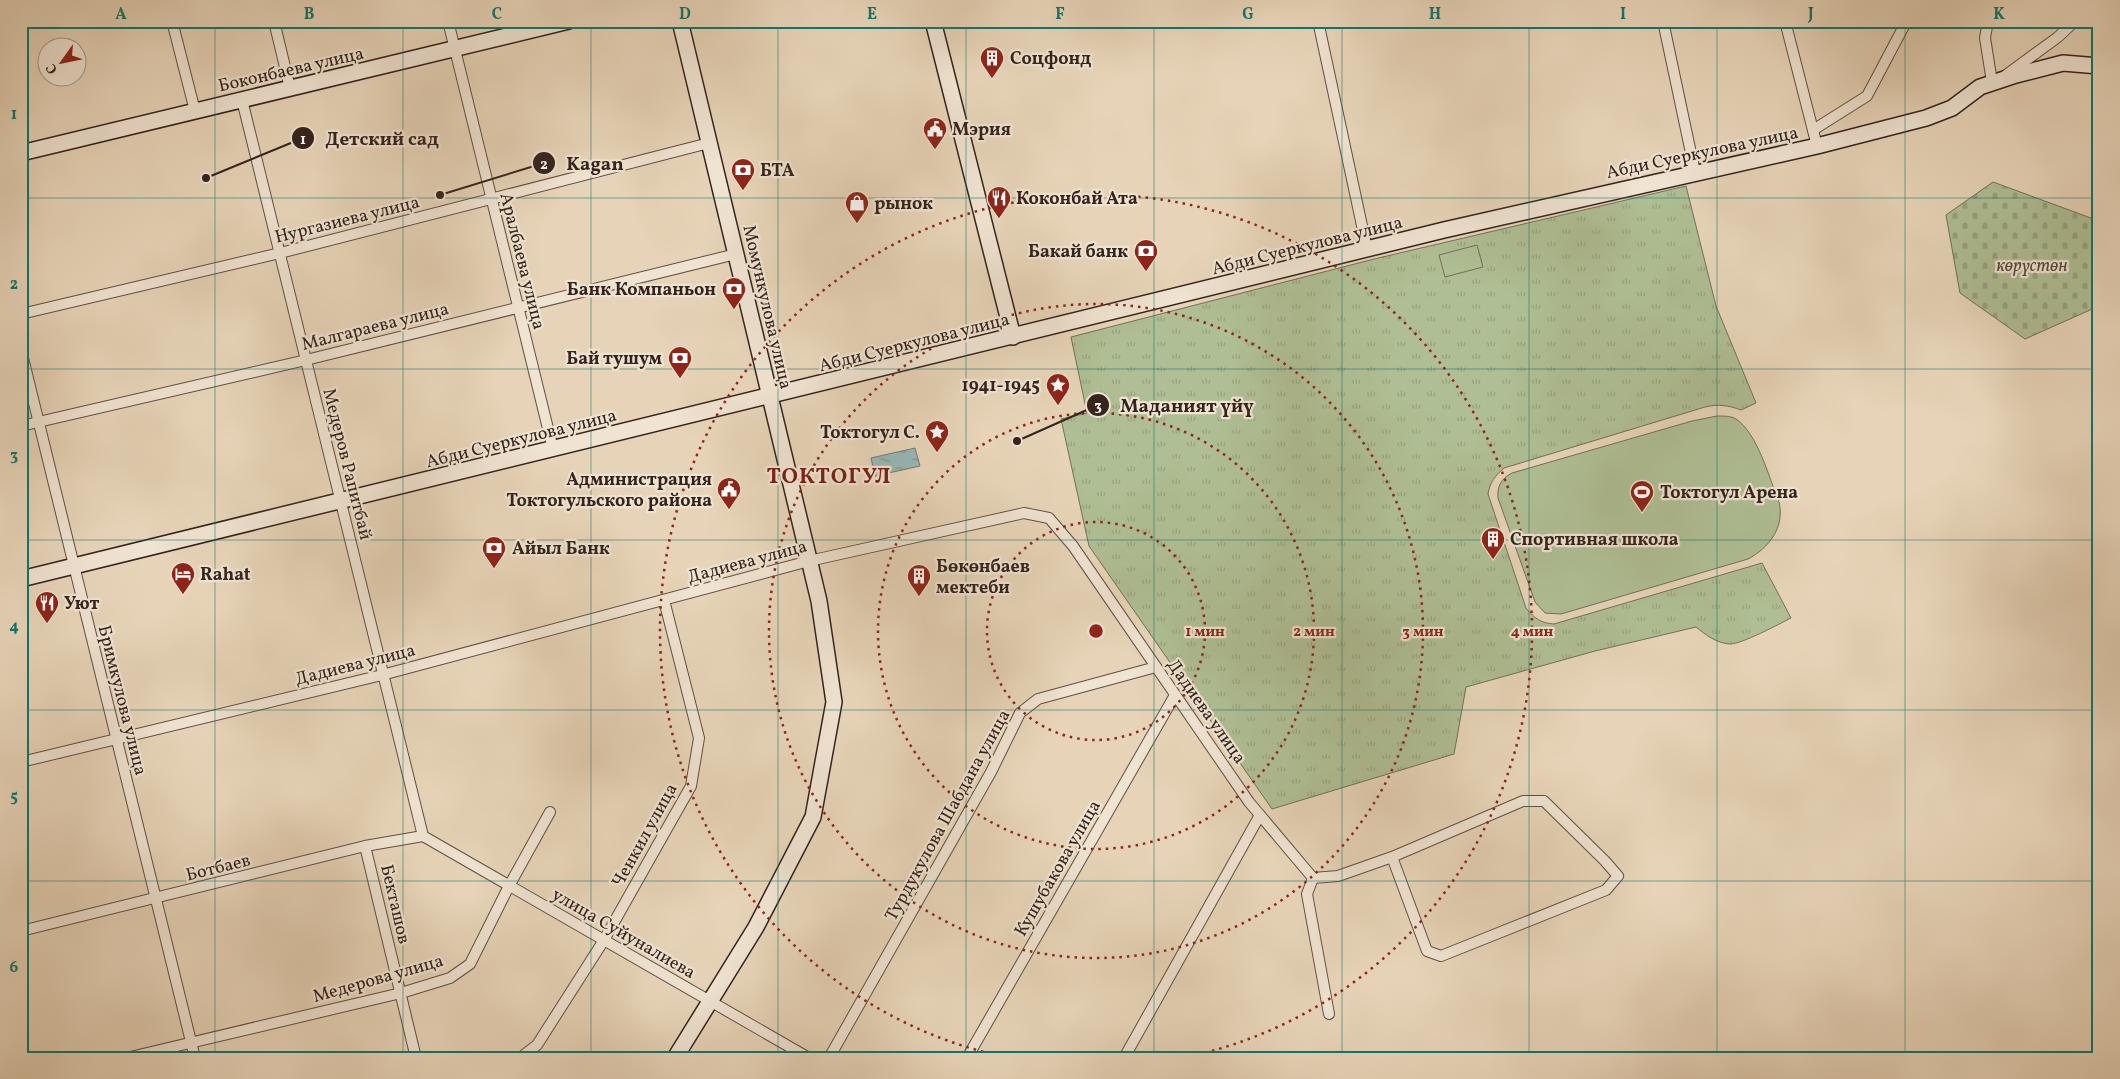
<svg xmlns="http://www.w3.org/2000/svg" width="2120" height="1079" font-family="Vollkorn,serif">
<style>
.cemetery{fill:url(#cemetery-stones);stroke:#727058}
.park{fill:url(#park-tufts);stroke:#727058}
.pitch{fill:#afbe94;stroke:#727058}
.water{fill:url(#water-ripples);stroke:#707c79}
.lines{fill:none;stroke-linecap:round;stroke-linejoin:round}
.street-casing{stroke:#614f44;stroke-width:12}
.secondary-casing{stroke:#34231d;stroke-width:18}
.street{stroke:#efe3d1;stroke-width:10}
.secondary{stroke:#efe3d1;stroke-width:15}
.grid{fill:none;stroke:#0f766e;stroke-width:1;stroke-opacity:0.55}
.ring{fill:none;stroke:#8f2418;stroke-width:2.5;stroke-dasharray:2.5 5}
.labels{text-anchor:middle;stroke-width:4.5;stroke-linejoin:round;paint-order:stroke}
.poi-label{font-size:18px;font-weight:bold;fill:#34231d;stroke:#efe3d1;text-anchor:start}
.street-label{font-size:18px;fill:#34231d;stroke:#efe3d1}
.park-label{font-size:18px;font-style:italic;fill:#534a3b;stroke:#efe3d1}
.district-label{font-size:22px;font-weight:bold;letter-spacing:1px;fill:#7a1f14;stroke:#efe3d1}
.centre{fill:#8f2418;stroke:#efe3d1;stroke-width:2.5}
.ring-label{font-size:15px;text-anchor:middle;font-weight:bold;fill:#8f2418;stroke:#efe3d1;stroke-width:4.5;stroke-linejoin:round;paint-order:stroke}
.leader{fill:none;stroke:#34231d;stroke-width:2}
.callout-dot{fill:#34231d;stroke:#efe3d1;stroke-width:2}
.mark-label{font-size:15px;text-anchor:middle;font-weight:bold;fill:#fff}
.callout-label{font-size:19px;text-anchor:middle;font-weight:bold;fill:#34231d;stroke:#efe3d1;stroke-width:4.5;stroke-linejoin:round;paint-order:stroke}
.neatline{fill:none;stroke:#0f766e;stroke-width:2}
.grid-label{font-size:16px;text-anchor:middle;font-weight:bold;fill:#0f766e}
</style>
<defs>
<pattern id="cemetery-stones" width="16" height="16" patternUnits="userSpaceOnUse" patternTransform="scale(1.25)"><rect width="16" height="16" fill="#afbe94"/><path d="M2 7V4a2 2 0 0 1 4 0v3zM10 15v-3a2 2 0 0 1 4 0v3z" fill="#97a37f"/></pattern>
<pattern id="park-tufts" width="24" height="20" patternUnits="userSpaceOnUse" patternTransform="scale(1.25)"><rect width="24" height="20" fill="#afbe94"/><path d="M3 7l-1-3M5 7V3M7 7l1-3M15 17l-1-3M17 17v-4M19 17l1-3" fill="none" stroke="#97a37f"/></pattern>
<pattern id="water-ripples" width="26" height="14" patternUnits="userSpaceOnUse" patternTransform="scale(1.25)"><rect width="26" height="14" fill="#98b7b6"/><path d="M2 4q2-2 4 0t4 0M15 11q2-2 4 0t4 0" fill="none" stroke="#7d9493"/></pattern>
</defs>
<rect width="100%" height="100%" fill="#e7d4b8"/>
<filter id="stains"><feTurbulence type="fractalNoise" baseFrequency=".004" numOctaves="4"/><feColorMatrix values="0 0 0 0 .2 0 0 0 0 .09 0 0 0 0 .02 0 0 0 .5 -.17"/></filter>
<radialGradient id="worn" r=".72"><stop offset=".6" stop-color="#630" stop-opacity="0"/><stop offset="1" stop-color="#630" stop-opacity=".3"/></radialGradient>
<path class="cemetery" d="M1993,182l106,39v85l-74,33 -65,-46 -14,-78z"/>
<path class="park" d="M1686,186l30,120 40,97 -15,7c-13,-5 -23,-6 -36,-3l-201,61c-9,8 -14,14 -16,26l38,114c9,11 15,15 28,16l208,-61 29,55c-12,6 -49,26 -61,26 -14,-1 -24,-9 -34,-17l-101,24 -129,36 -12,67 -182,55 -183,-263 -28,-127 26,-6 -16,-76 303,-78z"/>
<g class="pitch">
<path d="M1477,245l6,22 -38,10 -6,-22z"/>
<path d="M1717,416c7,0 14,0 19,3 22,15 33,59 43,83 6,25 -10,46 -31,57l-187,55 -16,-1 -10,-11 -37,-104c-1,-12 3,-19 14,-25l180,-52z"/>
</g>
<path class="water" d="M915,448l5,18 -45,10 -4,-18z"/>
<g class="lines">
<g class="street-casing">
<g id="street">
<path d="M172,21l23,90"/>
<path d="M274,21l16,67"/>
<path d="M448,21l105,428"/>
<path d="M1318,21l49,228"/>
<path d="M1663,21l32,151"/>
<path d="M1785,21l32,125"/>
<path d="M1988,21l-3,17 7,44"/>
<path d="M21,25l16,-4"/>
<path d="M2006,75l52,-38 17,-16"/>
<path d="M242,100l181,736"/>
<path d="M1813,130l54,-34 37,-70 -1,-5"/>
<path d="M21,314l259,-61 429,-110"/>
<path d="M21,350l174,708"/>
<path d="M21,426l285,-66 430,-106"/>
<path d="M21,762l361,-87 427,-114 215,-48 25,5 24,28 176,256 64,76"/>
<path d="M423,836l386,222"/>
<path d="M365,846l51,212"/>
<path d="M1313,878l25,-2 54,-19 131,-56h21l61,60 13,15 -12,14 -165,66 -14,-5 -35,-94"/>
<path d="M1313,878l-6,16 22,120"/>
<path d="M21,931l344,-85 58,-10"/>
<path d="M126,1058l275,-65 49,-15 20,-14 39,-78 41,-74"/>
<path d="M520,1058l17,-13 67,-105 87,-154 8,-48 -35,-138"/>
<path d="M829,1058l162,-286 29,-59 18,-14 118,-32"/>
<path d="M967,1058l208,-363"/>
<path d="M1124,1058l136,-243"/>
</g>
</g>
<g class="secondary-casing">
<g id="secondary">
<path d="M933,21l80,316"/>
<path d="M21,153l548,-132"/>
<path d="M21,579l1423,-349 373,-84 109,-28 26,-10 28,-21 36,-12 47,-12 36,3"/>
<path d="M675,1058l81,-131 57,-110 21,-115 -15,-101 -139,-580"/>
</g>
</g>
<use href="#street" class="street"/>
<use href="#secondary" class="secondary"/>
</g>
<path class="grid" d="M215,21v1037M403,21v1037M591,21v1037M778,21v1037M966,21v1037M1154,21v1037M1342,21v1037M1529,21v1037M1717,21v1037M1905,21v1037M21,198h2078M21,369h2078M21,540h2078M21,710h2078M21,881h2078"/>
<g class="ring">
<circle cx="1096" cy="631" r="109"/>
<circle cx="1096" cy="631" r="218"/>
<circle cx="1096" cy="631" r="327"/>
<path d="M1005 1057A436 436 0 1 1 1187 1057"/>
</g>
<defs>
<g id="building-pin" transform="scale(1.25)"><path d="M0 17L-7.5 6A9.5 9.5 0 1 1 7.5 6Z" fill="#8f2418" stroke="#efe3d1"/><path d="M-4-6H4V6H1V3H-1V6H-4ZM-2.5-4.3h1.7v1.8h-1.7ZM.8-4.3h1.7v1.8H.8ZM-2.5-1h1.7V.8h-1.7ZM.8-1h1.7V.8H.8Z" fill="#fff"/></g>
<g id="civic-pin" transform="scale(1.25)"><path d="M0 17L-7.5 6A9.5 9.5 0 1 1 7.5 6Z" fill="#8f2418" stroke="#efe3d1"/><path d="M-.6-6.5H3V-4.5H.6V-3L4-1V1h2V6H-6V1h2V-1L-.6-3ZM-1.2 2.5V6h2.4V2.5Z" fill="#fff"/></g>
<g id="bank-pin" transform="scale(1.25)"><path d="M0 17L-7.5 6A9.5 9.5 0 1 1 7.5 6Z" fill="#8f2418" stroke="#efe3d1"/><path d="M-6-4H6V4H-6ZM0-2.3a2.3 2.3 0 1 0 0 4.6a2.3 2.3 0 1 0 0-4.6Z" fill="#fff"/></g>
<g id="restaurant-pin" transform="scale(1.25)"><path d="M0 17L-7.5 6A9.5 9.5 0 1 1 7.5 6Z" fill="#8f2418" stroke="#efe3d1"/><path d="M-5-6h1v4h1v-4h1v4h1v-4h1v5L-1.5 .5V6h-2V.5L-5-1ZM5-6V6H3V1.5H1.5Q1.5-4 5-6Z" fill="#fff"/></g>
<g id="shop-pin" transform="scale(1.25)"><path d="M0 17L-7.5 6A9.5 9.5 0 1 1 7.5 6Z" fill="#8f2418" stroke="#efe3d1"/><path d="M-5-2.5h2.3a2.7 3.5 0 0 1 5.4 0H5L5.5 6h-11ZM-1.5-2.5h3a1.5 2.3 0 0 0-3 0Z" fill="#fff"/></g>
<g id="sight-pin" transform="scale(1.25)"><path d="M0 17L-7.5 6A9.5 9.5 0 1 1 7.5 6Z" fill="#8f2418" stroke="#efe3d1"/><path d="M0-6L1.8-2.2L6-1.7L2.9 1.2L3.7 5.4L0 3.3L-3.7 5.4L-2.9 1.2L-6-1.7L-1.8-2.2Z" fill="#fff"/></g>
<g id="stadium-pin" transform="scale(1.25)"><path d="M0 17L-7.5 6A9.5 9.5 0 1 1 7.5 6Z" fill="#8f2418" stroke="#efe3d1"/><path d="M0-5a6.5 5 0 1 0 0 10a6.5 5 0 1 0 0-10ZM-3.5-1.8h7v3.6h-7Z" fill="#fff"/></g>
<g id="hotel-pin" transform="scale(1.25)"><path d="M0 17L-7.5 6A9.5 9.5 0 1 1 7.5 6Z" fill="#8f2418" stroke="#efe3d1"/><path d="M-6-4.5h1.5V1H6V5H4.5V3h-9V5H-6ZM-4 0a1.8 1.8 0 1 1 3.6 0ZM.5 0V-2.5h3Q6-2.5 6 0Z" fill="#fff"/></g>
</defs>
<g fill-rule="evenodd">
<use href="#building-pin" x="992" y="58"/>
<use href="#civic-pin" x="935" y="129"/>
<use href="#bank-pin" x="743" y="170"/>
<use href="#restaurant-pin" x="999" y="198"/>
<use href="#shop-pin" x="857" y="203"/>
<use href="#bank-pin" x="1146" y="251"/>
<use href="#bank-pin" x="734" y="289"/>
<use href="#bank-pin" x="680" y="358"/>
<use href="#sight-pin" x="1058" y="385"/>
<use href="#sight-pin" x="937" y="432"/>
<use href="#civic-pin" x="729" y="489"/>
<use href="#stadium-pin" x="1642" y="492"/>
<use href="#building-pin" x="1493" y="539"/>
<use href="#bank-pin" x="494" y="548"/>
<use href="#hotel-pin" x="183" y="574"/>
<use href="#building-pin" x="919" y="576"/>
<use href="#restaurant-pin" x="47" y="603"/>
</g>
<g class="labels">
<g class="poi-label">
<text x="1010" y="64">Соцфонд</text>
<text x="952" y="135">Мэрия</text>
<text x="760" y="176">БТА</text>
<text x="1016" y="204">Коконбай Ата</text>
<text x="874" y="209">рынок</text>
<text x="1128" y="257" text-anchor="end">Бакай банк</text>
<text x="716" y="295" text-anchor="end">Банк Компаньон</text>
<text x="662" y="364" text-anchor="end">Бай тушум</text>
<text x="1040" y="391" text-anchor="end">1941-1945</text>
<text x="920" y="438" text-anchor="end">Токтогул С.</text>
<text x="712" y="485" text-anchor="end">Администрация<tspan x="712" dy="21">Токтогульского района</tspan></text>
<text x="1660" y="498">Токтогул Арена</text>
<text x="1510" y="545">Спортивная школа</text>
<text x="512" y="554">Айыл Банк</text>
<text x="936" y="572">Бөкөнбаев<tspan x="936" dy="21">мектеби</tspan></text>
<text x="200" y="580">Rahat</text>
<text x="64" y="609">Уют</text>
</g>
<g class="street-label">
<text transform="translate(291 69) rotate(-13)" y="6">Боконбаева улица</text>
<text transform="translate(1702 152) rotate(-12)" y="6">Абди Суеркулова улица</text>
<text transform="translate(347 219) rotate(-14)" y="6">Нургазиева улица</text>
<text transform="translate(1307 245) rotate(-14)" y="6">Абди Суеркулова улица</text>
<text transform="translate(523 261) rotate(76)" y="6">Аралбаева улица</text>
<text transform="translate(768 307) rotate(77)" y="6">Момункулова улица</text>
<text transform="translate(375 326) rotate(-14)" y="6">Малгараева улица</text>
<text transform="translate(914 342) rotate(-14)" y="6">Абди Суеркулова улица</text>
<text transform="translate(521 438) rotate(-14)" y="6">Абди Суеркулова улица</text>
<text transform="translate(348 464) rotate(76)" y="6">Медеров Рапитбай</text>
<text transform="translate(747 561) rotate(-15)" y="6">Дадиева улица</text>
<text transform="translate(355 664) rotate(-14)" y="6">Дадиева улица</text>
<text transform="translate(123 700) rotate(76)" y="6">Бримкулова улица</text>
<text transform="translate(1207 711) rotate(55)" y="6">Дадиева улица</text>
<text transform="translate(947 815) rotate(-61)" y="6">Турдукулова Шабдана улица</text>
<text transform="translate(644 835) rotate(-61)" y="6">Ченкил улица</text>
<text transform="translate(218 867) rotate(-14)" y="6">Ботбаев</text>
<text transform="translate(1057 868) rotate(-60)" y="6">Кушубакова улица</text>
<text transform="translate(396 904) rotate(77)" y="6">Бекташов</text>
<text transform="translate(624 933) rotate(30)" y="6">улица Суйуналиева</text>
<text transform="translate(378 978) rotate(-16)" y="6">Медерова улица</text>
</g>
<g class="park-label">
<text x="2032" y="271">көрүстөн</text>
</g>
<g class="district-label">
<text x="829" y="483">ТОКТОГУЛ</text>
</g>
</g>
<circle cx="1096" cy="631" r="8" class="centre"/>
<g class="ring-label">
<text x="1205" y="636">1 мин</text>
<text x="1314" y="636">2 мин</text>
<text x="1423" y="636">3 мин</text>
<text x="1532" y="636">4 мин</text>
</g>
<path class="leader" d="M206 178L303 138M440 195L544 163M1017 441L1098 405"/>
<g class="callout-dot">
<circle cx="206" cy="178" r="5"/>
<circle cx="440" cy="195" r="5"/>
<circle cx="1017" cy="441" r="5"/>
<circle cx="303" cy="138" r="12"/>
<circle cx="544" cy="163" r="12"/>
<circle cx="1098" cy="405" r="12"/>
</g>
<g class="mark-label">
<text x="303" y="144">1</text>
<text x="544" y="169">2</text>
<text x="1098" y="410">3</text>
</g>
<g class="callout-label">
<text x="382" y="145">Детский сад</text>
<text x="595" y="170">Kagan</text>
<text x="1187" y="412">Маданият үйү</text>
</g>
<rect width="2120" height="1079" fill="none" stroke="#e7d4b8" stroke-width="55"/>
<g transform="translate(62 62) rotate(237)"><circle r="24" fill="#efe3d1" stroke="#a49689"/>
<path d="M0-4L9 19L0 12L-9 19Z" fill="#8f2418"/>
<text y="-8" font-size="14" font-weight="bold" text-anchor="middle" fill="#34231d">С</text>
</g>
<rect x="28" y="28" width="2064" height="1024" class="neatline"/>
<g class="grid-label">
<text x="121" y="19">A</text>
<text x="309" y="19">B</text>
<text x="497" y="19">C</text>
<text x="685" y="19">D</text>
<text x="872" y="19">E</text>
<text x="1060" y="19">F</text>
<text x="1248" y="19">G</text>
<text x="1435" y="19">H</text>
<text x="1623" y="19">I</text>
<text x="1811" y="19">J</text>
<text x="1999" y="19">K</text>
<text x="14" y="119">1</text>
<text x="14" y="289">2</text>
<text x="14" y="460">3</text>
<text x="14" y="631">4</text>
<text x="14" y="801">5</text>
<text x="14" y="972">6</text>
</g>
<rect width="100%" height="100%" filter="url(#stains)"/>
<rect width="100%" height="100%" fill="url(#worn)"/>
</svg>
